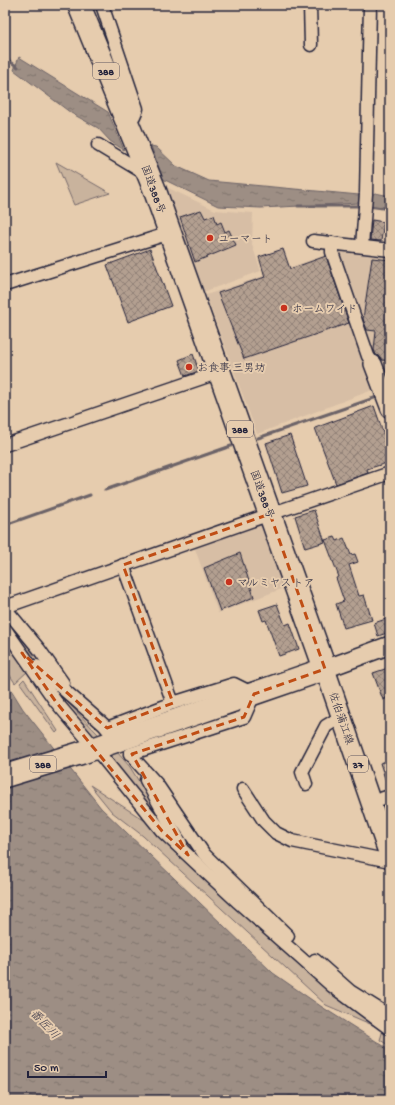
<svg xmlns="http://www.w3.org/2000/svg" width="395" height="1105" font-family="'Gochi Hand','Klee One',sans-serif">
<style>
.built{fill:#d7bea5}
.green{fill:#c9b39d;stroke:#766a6c}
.water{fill:url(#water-ripples);stroke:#6c6367}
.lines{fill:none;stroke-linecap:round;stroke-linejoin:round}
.stream{stroke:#6c6367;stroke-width:3}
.building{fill:url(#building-cross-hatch);stroke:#22223b}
.street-casing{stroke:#22223b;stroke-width:15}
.secondary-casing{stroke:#22223b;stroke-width:20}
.primary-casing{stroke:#22223b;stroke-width:22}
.highway-casing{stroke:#22223b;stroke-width:25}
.street{stroke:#e6ccae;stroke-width:12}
.secondary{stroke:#e6ccae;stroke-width:17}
.primary{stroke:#e6ccae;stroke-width:19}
.highway{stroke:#e6ccae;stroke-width:22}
.marked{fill:none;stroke:#c04e15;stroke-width:3;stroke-dasharray:8 5;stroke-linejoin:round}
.poi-dot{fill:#c8321e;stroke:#e6ccae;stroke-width:1.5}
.labels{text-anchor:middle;stroke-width:4;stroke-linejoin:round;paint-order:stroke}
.shield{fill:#e6ccae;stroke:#5d555e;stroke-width:1}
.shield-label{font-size:10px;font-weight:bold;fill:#22223b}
.street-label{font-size:11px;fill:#22223b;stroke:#e6ccae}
.poi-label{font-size:11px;fill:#22223b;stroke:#e6ccae;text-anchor:start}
.water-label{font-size:12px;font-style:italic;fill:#413d4d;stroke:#e6ccae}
</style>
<defs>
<pattern id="water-ripples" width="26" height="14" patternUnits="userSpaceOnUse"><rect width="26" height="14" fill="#9d8e84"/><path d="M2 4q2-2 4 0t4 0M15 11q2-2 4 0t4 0" fill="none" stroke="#80746d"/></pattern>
<pattern id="building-cross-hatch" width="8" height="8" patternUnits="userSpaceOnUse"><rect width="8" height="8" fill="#b39f90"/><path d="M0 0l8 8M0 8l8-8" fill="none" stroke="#918177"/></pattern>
</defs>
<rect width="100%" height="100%" fill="#e6ccae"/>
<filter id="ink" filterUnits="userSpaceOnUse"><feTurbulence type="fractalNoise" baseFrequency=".025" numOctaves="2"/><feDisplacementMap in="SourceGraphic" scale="8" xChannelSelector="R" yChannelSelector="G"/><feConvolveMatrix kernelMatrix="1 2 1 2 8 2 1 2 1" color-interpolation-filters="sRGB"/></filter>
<g filter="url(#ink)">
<g class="built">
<path d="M164,186l51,24 38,3 -1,32 9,26 -58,21z"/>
<path d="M343,247l47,6v140l-17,-32 -36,-107z"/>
<path d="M329,254l46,135 -118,45 -51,-139z"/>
<path d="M262,522l22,66 -66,25 -24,-67z"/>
</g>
<g class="green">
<path d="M56,162l54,31 -36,12z"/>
<path d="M5,612l35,49 -29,-27 -6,-9z"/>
<path d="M5,639l23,32 -13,12 -10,-15z"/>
<path d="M42,676l58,60 -8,3z"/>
<path d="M24,679l34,52 -2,2 -36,-50z"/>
<path d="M117,752l13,15 42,68 -62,-73v-8z"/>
<path d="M90,785l63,41 222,200 -49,-21 -183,-169 -31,-24z"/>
<path d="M383,1030l7,3v13l-10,-6z"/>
</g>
<g class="water">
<path d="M19,57l89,55 16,38 -14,-9 -12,-13 -27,-15 -57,-43z"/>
<path d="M151,146l5,1 20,19 33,15 150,14v8l-98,5 -43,-2 -55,-27z"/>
<path d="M375,193l15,3v12l-16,-2 -4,-2v-8z"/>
<path d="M5,680l18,29 78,99 172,165 49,34 68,43v50h-385z"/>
</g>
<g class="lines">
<g class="stream">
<path d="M5,58l13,9"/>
<path d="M298,206h64"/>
<path d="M368,206l22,3"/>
<path d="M258,438l119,-41"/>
<path d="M105,490l126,-44"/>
<path d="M5,525l85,-30"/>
</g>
</g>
<g class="building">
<path d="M201,210l4,8 9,-3 3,9 4,-2 4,10 4,-2 7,15 -41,17 -15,-45z"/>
<path d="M372,220l12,2 -3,19 -11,-1z"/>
<path d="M150,249l21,57 -43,16 -21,-57z"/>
<path d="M283,249l7,20 36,-13 23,67 -105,36 -26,-66 47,-16 -6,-20z"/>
<path d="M372,258l18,2v101l-8,-1 -2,-3 -4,-2 -2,-5 2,-19 -9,-1 -4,-11z"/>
<path d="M193,354l6,17 -14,5 -6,-16z"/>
<path d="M374,406l16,46v10l-23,7 1,4 -32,11 -21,-56z"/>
<path d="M290,435l17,51 -25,7 -16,-50z"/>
<path d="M314,510l11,32 -20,6 -10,-32z"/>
<path d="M335,537l2,4 7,-3 7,17 4,-1 3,8 -9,3 10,31 5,-1 8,25 -28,8 -8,-24 8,-3 -8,-23 3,-1 -14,-37z"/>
<path d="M240,553l14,44 -34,14 -16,-43z"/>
<path d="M277,604l8,21 5,-2 9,26 -20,7 -13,-36 -3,1 -4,-11z"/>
<path d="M386,619l4,13 -12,4 -4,-13z"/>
<path d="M388,668l2,5v24l-7,3 -10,-27z"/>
<path d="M390,760v28h-2l-8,-25z"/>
</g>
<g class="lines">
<g class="street-casing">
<g id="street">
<path d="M102,5l35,104 -3,7 -6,6"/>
<path d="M310,5l1,40"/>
<path d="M98,145l48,29"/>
<path d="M313,241l77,9"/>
<path d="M332,243v9l36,104 5,8"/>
<path d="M362,246l4,-52 4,-189"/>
<path d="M5,285l165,-52"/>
<path d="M5,445l215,-73"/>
<path d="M123,565l50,138"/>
<path d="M5,607l274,-96 111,-38"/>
<path d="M5,608l34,41 24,34"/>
<path d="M5,629l51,73 39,46 67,83 76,71 94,84 58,43"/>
<path d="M37,666l67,59 6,7"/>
<path d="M107,728l66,-25 61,-19 20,10 -10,23 -114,37"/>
<path d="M136,761l20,22 48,71 84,82"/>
<path d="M146,780l35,64"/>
<path d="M306,784l-4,-12 24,-46 15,-9"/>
<path d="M243,789l21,32 12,12 16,8 98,20"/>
<path d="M371,802l19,-6"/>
<path d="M315,960l35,31 40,25"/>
</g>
</g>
<g class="secondary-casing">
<g id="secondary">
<path d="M373,364l17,45"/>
<path d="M325,669l65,-24"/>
</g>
</g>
<g class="primary-casing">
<path id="primary" d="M325,669l65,189"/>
</g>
<g class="highway-casing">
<path id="highway" d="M5,776l76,-23 244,-84 -171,-481 -75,-183"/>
</g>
<use href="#street" class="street"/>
<use href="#secondary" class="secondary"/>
<use href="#primary" class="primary"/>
<use href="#highway" class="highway"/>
</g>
</g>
<path class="marked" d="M270,514l55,155 -71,25 -10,23 -112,37 56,101 -26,-24 -106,-129 -34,-49 85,75 66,-25 -50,-138z"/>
<g class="poi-dot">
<circle cx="210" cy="238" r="4"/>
<circle cx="284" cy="308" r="4"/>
<circle cx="189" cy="367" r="4"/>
<circle cx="229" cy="582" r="4"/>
</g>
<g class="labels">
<g class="shield">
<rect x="93" y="63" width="26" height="16" rx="3"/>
<rect x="227" y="421" width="26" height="16" rx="3"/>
<rect x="30" y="756" width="26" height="16" rx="3"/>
<rect x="348" y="756" width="20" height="16" rx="3"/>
</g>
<g class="shield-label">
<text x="106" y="75">388</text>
<text x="240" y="433">388</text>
<text x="43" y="768">388</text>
<text x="358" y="768">37</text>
</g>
<g class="street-label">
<text transform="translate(154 189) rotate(70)" y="4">国道388号</text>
<text transform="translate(263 494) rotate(70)" y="4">国道388号</text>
<text transform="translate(342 718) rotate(71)" y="4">佐伯蒲江線</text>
</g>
<g class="poi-label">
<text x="218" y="242">ユーマート</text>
<text x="292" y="312">ホームワイド</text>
<text x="197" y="371">お食事 三男坊</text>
<text x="237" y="586">マルミヤストア</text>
</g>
<g class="water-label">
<text transform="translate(45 1024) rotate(47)" y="4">番匠川</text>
</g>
</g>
<rect width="395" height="1105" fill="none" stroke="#e6ccae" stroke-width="20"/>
<rect x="10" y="10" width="375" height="1085" fill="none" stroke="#22223b" stroke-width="1.5" filter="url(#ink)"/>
<path d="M28 1071v6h78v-6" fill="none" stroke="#22223b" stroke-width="2"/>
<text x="34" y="1071" font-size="12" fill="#22223b" stroke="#e6ccae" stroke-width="3" paint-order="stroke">50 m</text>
</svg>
